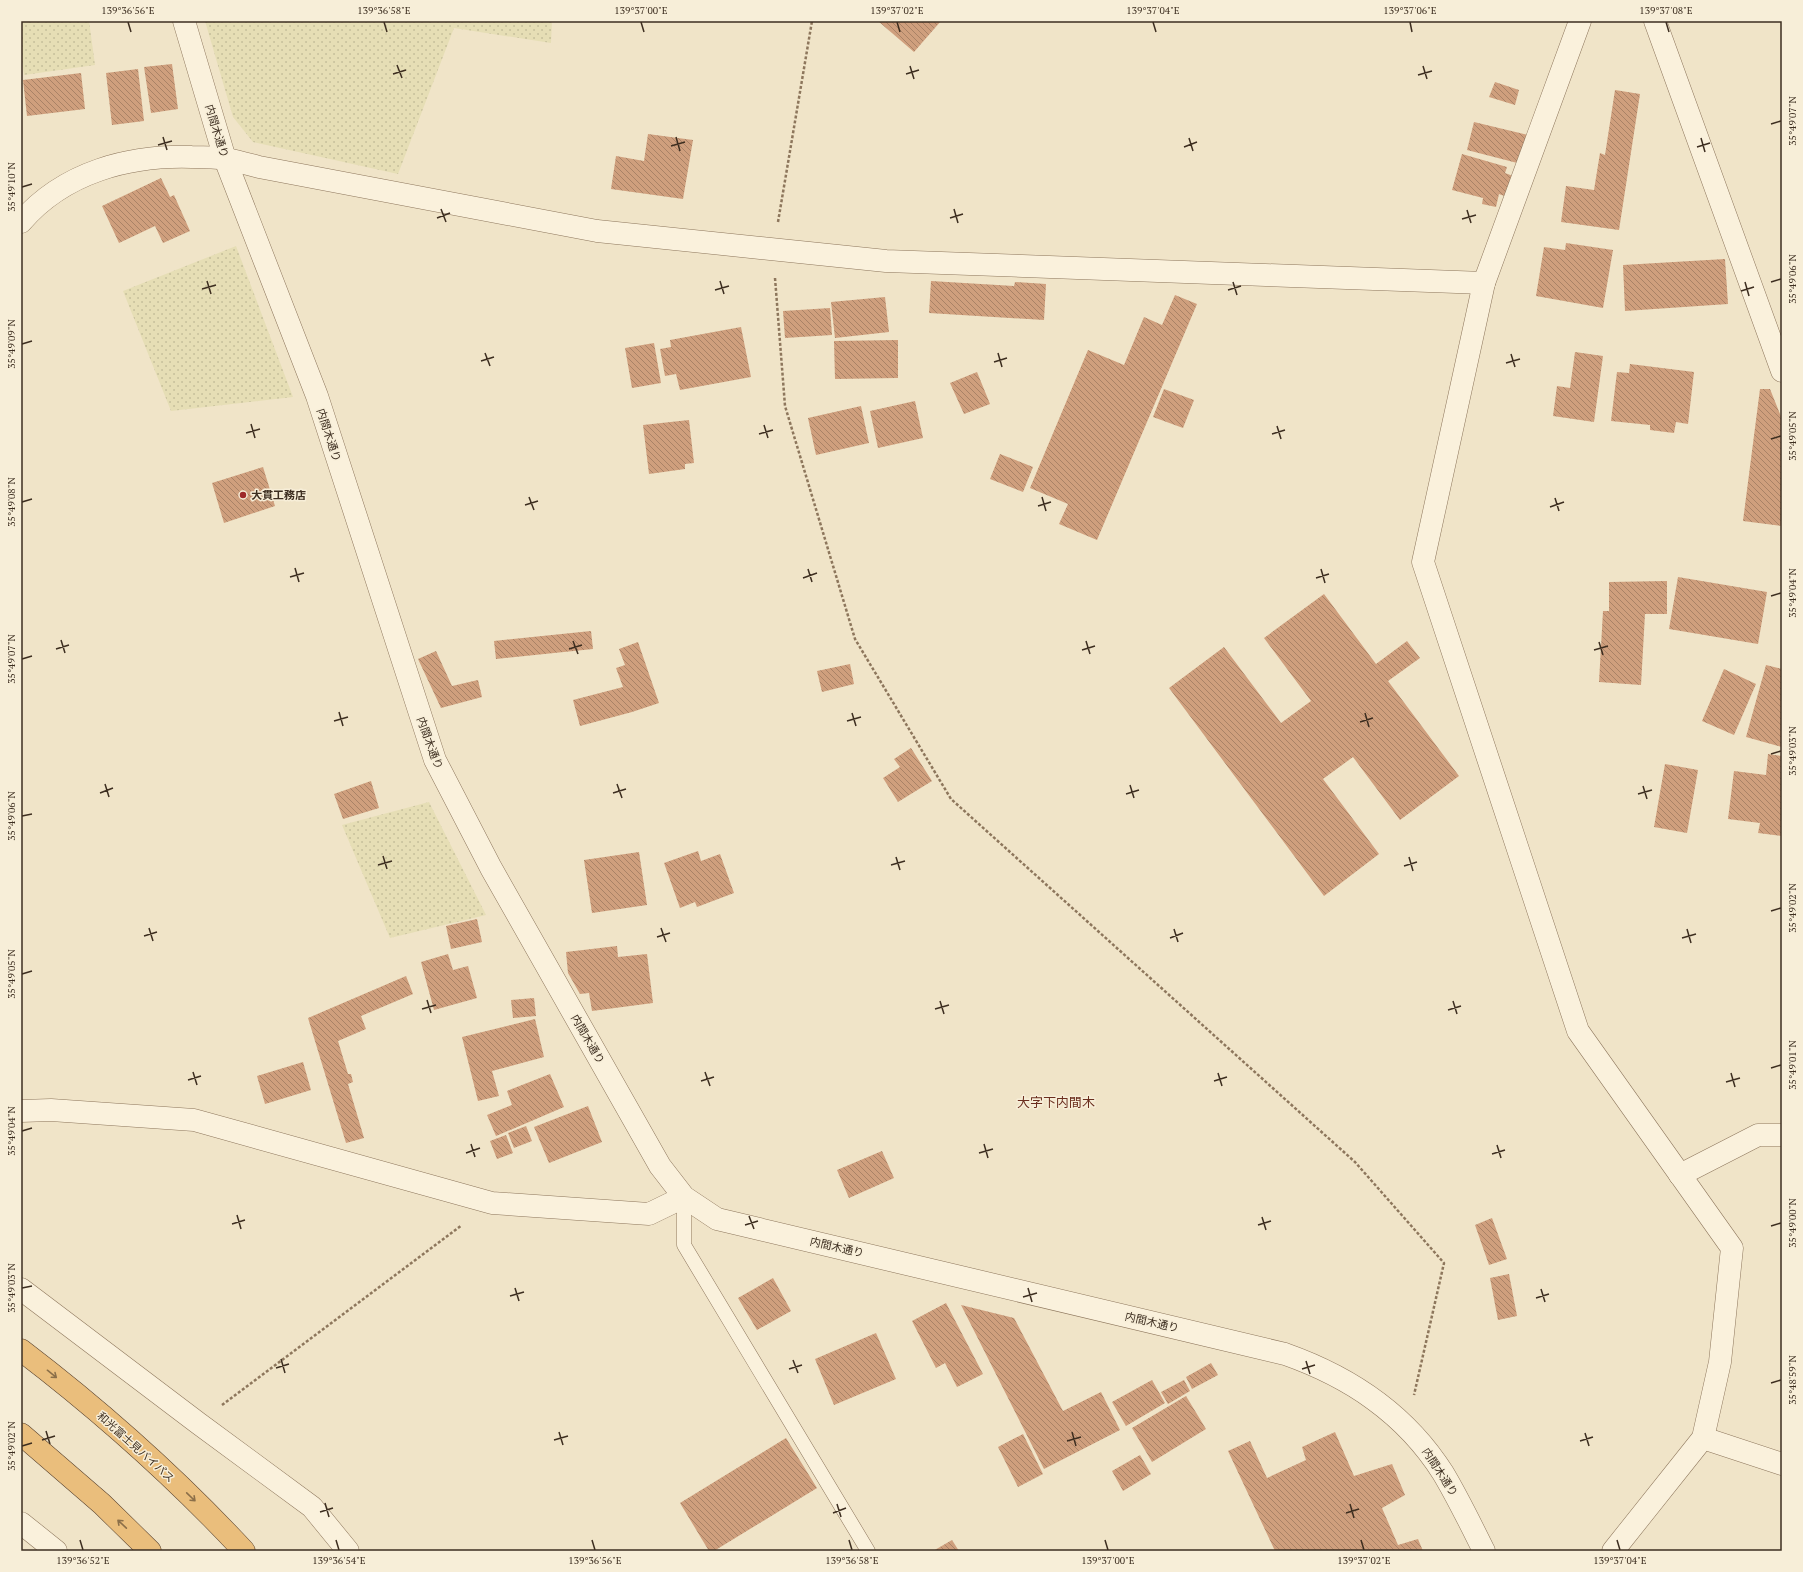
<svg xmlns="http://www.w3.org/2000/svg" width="1803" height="1572" font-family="'PT Serif','Noto Sans JP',serif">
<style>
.farmland{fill:url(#farmland-dots)}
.building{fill:url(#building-back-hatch)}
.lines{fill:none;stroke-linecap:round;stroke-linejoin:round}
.service-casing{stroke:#8d765c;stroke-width:15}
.minor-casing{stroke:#8d765c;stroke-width:23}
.tertiary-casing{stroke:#8d765c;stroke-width:23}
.trunk-casing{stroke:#5b4430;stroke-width:23}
.path{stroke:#8d765c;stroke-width:2.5;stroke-dasharray:3 2;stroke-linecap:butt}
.service{stroke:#faf1dc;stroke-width:14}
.minor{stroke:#faf1dc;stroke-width:22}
.tertiary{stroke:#faf1dc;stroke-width:22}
.trunk{stroke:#eabe7c;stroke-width:22}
.oneway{stroke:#8b6f49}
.ticks{fill:none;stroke:#3d2e20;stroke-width:1.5}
.poi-dot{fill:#9e2a2b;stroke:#f7eed8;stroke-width:1.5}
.labels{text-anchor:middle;stroke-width:3;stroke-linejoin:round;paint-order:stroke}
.street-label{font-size:11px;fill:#3d2e20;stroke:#f7eed8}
.poi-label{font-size:11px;font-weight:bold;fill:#3d2e20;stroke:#f7eed8;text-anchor:start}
.quarter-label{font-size:13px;fill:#6b2e1e;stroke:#f7eed8}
.neatline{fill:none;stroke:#3d2e20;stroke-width:1.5}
.ticks-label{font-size:10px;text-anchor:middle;fill:#3d2e20}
</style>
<defs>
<pattern id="farmland-dots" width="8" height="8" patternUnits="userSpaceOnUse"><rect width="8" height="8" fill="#e6deb5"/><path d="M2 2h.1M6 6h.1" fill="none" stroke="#c6bf9b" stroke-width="1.8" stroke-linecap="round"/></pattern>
<pattern id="building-back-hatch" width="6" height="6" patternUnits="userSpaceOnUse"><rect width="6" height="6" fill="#cf9f7d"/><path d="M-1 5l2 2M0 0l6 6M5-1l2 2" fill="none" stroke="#a98266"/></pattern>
</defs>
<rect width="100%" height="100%" fill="#f0e4c8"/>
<g class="farmland">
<path d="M21,21h68l6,44 -71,10 -3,-22z"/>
<path d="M205,21h347l-1,22 -97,-15 -56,146 -145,-32 -20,-25z"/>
<path d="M236,246l57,151 -122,14 -48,-120z"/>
<path d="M429,802l57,113 -96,23 -48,-113z"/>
</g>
<g class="building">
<path d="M878,21h63l-27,31z"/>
<path d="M172,64l6,45 -27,4 -7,-46z"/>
<path d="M138,69l6,52 -32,4 -6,-52z"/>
<path d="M81,73l4,36 -58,7 -4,-36z"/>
<path d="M1495,82l24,8 -4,15 -26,-8z"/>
<path d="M1615,90l25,4 -21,136 -58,-8 5,-36 28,4 6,-37 5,2z"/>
<path d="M1474,122l58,14 -7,29 -58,-15z"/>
<path d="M648,134l45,6 -10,59 -72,-10 5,-33 28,5z"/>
<path d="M1462,154l45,13 -2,6 8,3 -6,21 -8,-3 -3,13 -14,-3 1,-6 -31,-8z"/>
<path d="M161,178l9,19 4,-2 16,36 -27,12 -8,-17 -36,17 -17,-37z"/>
<path d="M1566,243l47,7 -10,58 -67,-12 8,-49 21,3z"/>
<path d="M1725,259l3,45 -103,7 -2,-46z"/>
<path d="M931,281l83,5 1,-4 31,2 -2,36 -115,-7z"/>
<path d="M1175,295l22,9 -100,236 -38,-16 9,-20 -38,-16 58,-138 36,15 20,-48 18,8z"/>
<path d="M885,297l4,35 -54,6 -4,-36z"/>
<path d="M830,308l2,27 -47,3 -2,-27z"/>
<path d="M741,327l10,50 -71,13 -4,-16 -11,2 -5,-27 11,-2 -1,-7z"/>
<path d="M898,340v38l-63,1 -1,-38z"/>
<path d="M654,343l7,40 -29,5 -7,-40z"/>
<path d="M1575,352l28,4 -9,66 -41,-6 4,-30 13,2z"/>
<path d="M1630,364l64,8 -6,52 -12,-2 -2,11 -24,-3v-5l-39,-4 6,-49 12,1z"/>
<path d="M977,372l13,32 -26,10 -14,-31z"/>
<path d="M1164,389l30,11 -11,28 -30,-11z"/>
<path d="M1760,389h10l12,30v107l-39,-5z"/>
<path d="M915,401l8,37 -45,10 -8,-37z"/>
<path d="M861,406l8,37 -53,12 -8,-37z"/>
<path d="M689,420l5,43 -9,1v5l-36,5 -6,-49z"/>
<path d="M1000,454l33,13 -10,25 -33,-13z"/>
<path d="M263,467l12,39 -51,17 -12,-40z"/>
<path d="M1678,577l89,15 -9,52 -89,-15z"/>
<path d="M1667,581v33h-22l-4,71 -42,-3 4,-71h6v-29z"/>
<path d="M1324,594l52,70 31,-23 13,17 -32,23 71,95 -59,44 -47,-63 -30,22 56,75 -55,42 -155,-208 55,-41 57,76 30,-22 -47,-63z"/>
<path d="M591,631l2,18 -97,10 -2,-18z"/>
<path d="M638,642l21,61 -27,9 -52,14 -7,-26 50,-13 -7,-19 9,-3 -6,-16z"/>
<path d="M436,651l16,35 26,-6 4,17 -41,11 -23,-49z"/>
<path d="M850,664l4,20 -32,8 -5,-21z"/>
<path d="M1766,665l16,4v78l-36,-10z"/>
<path d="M1724,669l32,15 -22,51 -32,-14z"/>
<path d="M911,748l21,33 -34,21 -15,-24 17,-11 -6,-8z"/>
<path d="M1768,754l14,2v80l-24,-3 2,-10 -32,-4 6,-48 32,4z"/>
<path d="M1665,764l33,6 -11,63 -33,-6z"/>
<path d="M371,781l8,27 -36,11 -9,-25z"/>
<path d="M698,851l3,10 19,-7 14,39 -37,14 -2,-5 -15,6 -16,-45z"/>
<path d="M639,852l8,53 -55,8 -8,-53z"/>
<path d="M477,919l5,23 -31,7 -5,-23z"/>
<path d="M617,946l1,11 29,-3 6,49 -61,8 -3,-18 -9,1 -12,-21 -2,-21z"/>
<path d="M448,954l5,16 15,-4 9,32 -43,12 -13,-48z"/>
<path d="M406,976l7,18 -52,22 5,13 -28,12 10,33h3l2,8 -5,2 16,54 -18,5 -38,-125z"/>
<path d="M534,998l2,18 -23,2 -2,-18z"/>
<path d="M535,1019l9,38 -52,14 7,25 -21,5 -16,-64z"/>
<path d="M303,1062l8,28 -46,14 -8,-28z"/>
<path d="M550,1074l14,33 -68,29 -9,-21 25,-10 -5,-14z"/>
<path d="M588,1106l14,36 -53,21 -15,-36z"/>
<path d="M526,1126l6,15 -18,7 -6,-15z"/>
<path d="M506,1135l7,18 -16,6 -7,-18z"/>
<path d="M882,1151l12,27 -45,20 -12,-28z"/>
<path d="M1492,1218l15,41 -18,6 -14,-40z"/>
<path d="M1509,1274l8,42 -19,4 -8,-42z"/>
<path d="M773,1278l18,33 -34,19 -19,-32z"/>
<path d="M946,1303l37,71 -26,13 -12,-24 -9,5 -24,-47z"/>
<path d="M961,1305l53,13 49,93 38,-19 19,38 -76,39z"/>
<path d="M876,1333l20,46 -62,26 -19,-46z"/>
<path d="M1211,1363l7,12 -26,14 -6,-12z"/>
<path d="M1152,1380l13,23 -39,23 -14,-24z"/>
<path d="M1184,1380l6,11 -22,13 -7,-12z"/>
<path d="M1186,1396l20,33 -54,33 -20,-34z"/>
<path d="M1335,1432l19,44 38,-12 13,31 -23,13 16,37 20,-6 5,12h-148l-47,-100 22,-10 17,37 39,-18 -4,-13z"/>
<path d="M1023,1434l20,40 -25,13 -20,-40z"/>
<path d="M786,1438l31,50 -103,63h-5l-29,-48z"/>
<path d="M1140,1455l11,19 -28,17 -11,-20z"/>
<path d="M952,1540l7,11h-26z"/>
</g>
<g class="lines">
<g class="service-casing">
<path id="service" d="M684,1197v48l184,306"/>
</g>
<g class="minor-casing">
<g id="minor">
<path d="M1580,21l-96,262 -61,279 155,469 154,217 -12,114 -17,76 -90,113"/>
<path d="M1655,21l127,350"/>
<path d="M21,1111l30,-1 143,10 298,83 157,11 35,-17"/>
<path d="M1680,1175l78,-40h24"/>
<path d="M21,1289l177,134 114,84 36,44"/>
<path d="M1703,1438l79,26"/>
<path d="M21,1523l35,28"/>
</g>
</g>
<g class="tertiary-casing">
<g id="tertiary">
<path d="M184,21l41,138 92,237 118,364 56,108 169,298 24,31 33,22 568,135c65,23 120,59 158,119 15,25 28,52 41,78"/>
<path d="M21,222c43,-50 108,-67 171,-65 11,0 23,0 34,2 11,2 22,5 33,8l338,64 289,30 598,22"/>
</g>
</g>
<g class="trunk-casing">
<g id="trunk">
<path d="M21,1350c80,61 155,128 223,201"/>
<path d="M21,1434l81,70 48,47"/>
</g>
</g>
<g class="path">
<path d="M778,222l34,-201"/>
<path d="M775,278l10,128 70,233 96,160 404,363 89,101 -30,132"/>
<path d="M222,1405l240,-180"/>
</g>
<use href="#service" class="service"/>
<use href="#minor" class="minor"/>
<use href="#tertiary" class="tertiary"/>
<use href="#trunk" class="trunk"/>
</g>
<defs><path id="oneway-shaft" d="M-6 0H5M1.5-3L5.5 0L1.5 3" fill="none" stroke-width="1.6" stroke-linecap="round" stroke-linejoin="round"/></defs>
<g class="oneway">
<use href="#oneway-shaft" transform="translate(52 1374) rotate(39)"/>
<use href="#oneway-shaft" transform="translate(191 1497) rotate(44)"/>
<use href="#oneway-shaft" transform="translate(122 1524) rotate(-137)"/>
</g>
<path class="ticks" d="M128,22l3,10M384,22l3,10M641,22l3,10M897,22l3,10M1153,22l3,10M1410,22l2,10M1666,22l3,10M397,65l5,13M910,66l4,13M1423,66l4,13M393,74l13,-4M906,74l13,-4M1418,75l14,-4M1771,124l10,-3M163,137l4,13M676,137l4,14M1189,138l4,13M1701,138l4,14M158,145l14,-4M671,146l14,-4M1184,147l13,-5M1697,147l13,-4M22,187l10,-3M441,209l5,13M954,209l4,14M1467,210l4,13M437,218l13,-5M950,218l13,-4M1462,219l14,-4M207,281l4,13M720,281l4,13M1233,282l4,13M1745,282l4,14M1771,282l10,-3M202,289l14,-4M715,290l14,-4M1228,290l13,-4M1741,291l13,-4M22,344l10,-3M485,353l5,13M998,353l4,14M1511,354l4,13M481,361l13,-4M994,362l13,-4M1506,363l14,-4M251,424l4,14M764,425l4,13M1277,426l4,13M246,433l14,-4M759,434l14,-4M1272,434l13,-4M1771,439l10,-3M529,497l5,13M1042,497l4,14M1555,498l4,13M22,502l10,-3M525,505l13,-4M1038,506l13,-4M1550,507l14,-5M295,568l4,14M808,569l4,13M1321,569l4,14M290,577l14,-4M803,578l14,-5M1316,578l13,-4M1771,596l10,-3M61,640l4,13M573,641l5,13M1086,641l4,13M1599,642l4,13M56,649l13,-4M569,649l13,-4M1082,650l13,-4M1594,650l14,-4M22,659l10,-3M339,712l4,14M852,713l4,13M1365,713l4,14M334,721l14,-4M847,721l14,-4M1360,722l13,-4M1771,754l10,-3M105,784l4,13M617,784l5,14M1130,785l4,13M1643,786l4,13M100,793l13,-5M613,793l13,-4M1126,794l13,-4M1638,794l14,-4M22,816l10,-2M383,856l4,13M896,857l4,13M1409,857l4,14M378,865l14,-4M891,865l14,-4M1404,866l13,-4M1771,911l10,-3M149,928l4,13M661,928l5,14M1174,929l4,13M1687,929l4,14M144,936l13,-4M657,937l13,-4M1170,938l13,-5M1682,938l14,-4M22,974l10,-3M427,1000l4,13M940,1001l4,13M1453,1001l4,13M422,1009l14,-4M935,1009l14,-4M1448,1010l13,-4M1771,1068l10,-3M193,1072l4,13M705,1072l5,14M1218,1073l4,13M1731,1073l4,14M188,1080l13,-4M701,1081l13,-4M1214,1081l13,-4M1726,1082l14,-4M22,1131l10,-3M471,1144l4,13M984,1144l4,14M1497,1145l4,13M466,1153l14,-5M979,1153l14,-4M1492,1154l13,-4M237,1215l4,14M749,1216l5,13M1262,1217l4,13M232,1224l13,-4M745,1225l13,-4M1258,1225l13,-4M1771,1226l10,-3M22,1288l10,-2M515,1288l4,13M1028,1288l4,14M1541,1289l4,13M510,1296l14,-4M1023,1297l14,-4M1536,1298l13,-4M281,1359l4,14M793,1360l5,13M1306,1361l4,13M276,1368l13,-4M789,1369l13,-4M1302,1369l13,-4M1771,1383l10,-3M46,1431l4,13M559,1432l4,13M1072,1432l4,14M1585,1433l4,13M42,1440l13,-4M554,1440l14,-4M1067,1441l14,-4M1580,1441l13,-4M22,1446l10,-3M325,1503l4,14M837,1504l4,13M1350,1504l4,14M320,1512l13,-4M833,1513l13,-5M1346,1513l13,-4M80,1540l3,10M336,1540l3,10M592,1540l3,10M849,1540l3,10M1105,1540l3,10M1361,1540l3,10M1617,1540l3,10"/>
<circle class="poi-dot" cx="243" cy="495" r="4"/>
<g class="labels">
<g class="street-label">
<text transform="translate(217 131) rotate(73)" y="4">内間木通り</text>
<text transform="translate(329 435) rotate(72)" y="4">内間木通り</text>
<text transform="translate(430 743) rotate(70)" y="4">内間木通り</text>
<text transform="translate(588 1039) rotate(60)" y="4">内間木通り</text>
<text transform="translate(837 1247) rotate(13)" y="4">内間木通り</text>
<text transform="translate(1152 1322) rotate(13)" y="4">内間木通り</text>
<text transform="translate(136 1447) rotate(42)" y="4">和光富士見バイパス</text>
<text transform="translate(1440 1472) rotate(57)" y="4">内間木通り</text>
</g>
<g class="poi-label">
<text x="251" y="499">大貫工務店</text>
</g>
<g class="quarter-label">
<text x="1056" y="1107">大字下内間木</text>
</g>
</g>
<rect width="1803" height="1572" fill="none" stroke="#f7eed8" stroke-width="44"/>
<rect x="22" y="22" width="1759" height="1528" class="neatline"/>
<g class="ticks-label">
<text x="128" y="14">139°36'56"E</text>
<text x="384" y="14">139°36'58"E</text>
<text x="641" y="14">139°37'00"E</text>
<text x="897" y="14">139°37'02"E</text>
<text x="1153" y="14">139°37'04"E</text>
<text x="1410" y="14">139°37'06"E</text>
<text x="1666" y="14">139°37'08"E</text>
<text transform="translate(1792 121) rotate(-90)" y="4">35°49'07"N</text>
<text transform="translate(11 187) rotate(-90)" y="4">35°49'10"N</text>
<text transform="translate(1792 279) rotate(-90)" y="4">35°49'06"N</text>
<text transform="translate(11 344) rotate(-90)" y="4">35°49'09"N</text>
<text transform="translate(1792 436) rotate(-90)" y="4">35°49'05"N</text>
<text transform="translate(11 502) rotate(-90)" y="4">35°49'08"N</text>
<text transform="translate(1792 593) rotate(-90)" y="4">35°49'04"N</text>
<text transform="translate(11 659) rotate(-90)" y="4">35°49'07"N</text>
<text transform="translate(1792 751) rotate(-90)" y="4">35°49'03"N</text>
<text transform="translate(11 816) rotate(-90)" y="4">35°49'06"N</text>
<text transform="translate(1792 908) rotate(-90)" y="4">35°49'02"N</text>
<text transform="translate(11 974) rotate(-90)" y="4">35°49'05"N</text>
<text transform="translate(1792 1065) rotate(-90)" y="4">35°49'01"N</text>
<text transform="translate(11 1131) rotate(-90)" y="4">35°49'04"N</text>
<text transform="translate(1792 1223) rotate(-90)" y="4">35°49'00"N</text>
<text transform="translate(11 1288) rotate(-90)" y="4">35°49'03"N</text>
<text transform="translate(1792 1380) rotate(-90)" y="4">35°48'59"N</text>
<text transform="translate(11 1446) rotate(-90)" y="4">35°49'02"N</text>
<text x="83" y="1564">139°36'52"E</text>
<text x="339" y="1564">139°36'54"E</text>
<text x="595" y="1564">139°36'56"E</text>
<text x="852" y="1564">139°36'58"E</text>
<text x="1108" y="1564">139°37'00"E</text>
<text x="1364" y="1564">139°37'02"E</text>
<text x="1620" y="1564">139°37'04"E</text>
</g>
</svg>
